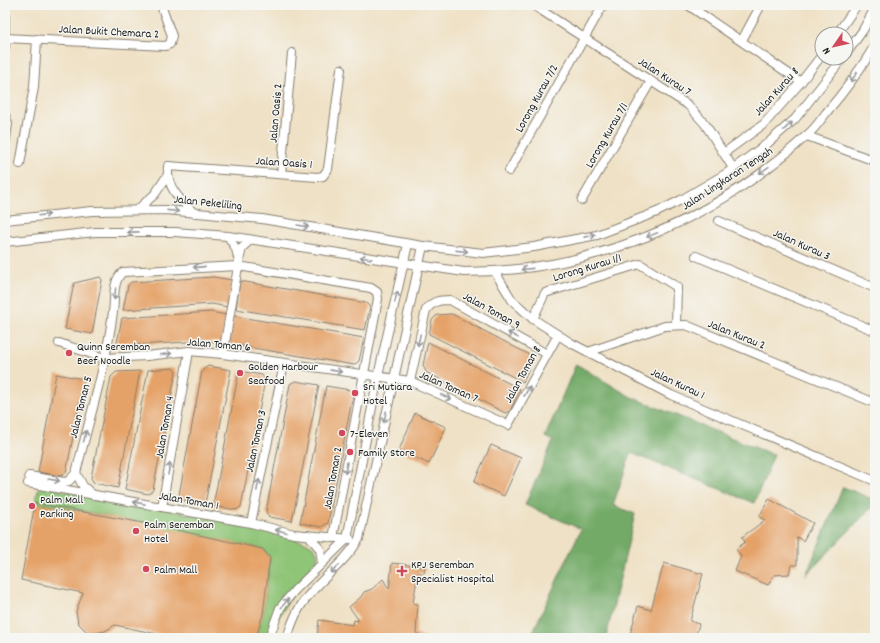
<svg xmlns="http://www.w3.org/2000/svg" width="880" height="643" font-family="Dekko,sans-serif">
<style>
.green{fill:#8fc577;stroke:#56704a}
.forest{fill:#73aa68;stroke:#486342}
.building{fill:#e5a267}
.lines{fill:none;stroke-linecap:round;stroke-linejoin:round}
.minor-casing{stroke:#867e70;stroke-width:10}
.minor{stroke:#fff;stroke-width:8}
.oneway{stroke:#999}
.poi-dot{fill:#d1495b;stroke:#f6f6f2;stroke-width:1.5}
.labels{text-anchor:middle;stroke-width:3;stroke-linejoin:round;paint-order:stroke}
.street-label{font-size:12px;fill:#1c1c1c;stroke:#f6f6f2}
.poi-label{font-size:12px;fill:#1c1c1c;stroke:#f6f6f2;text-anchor:start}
</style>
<rect width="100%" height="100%" fill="#f6f6f2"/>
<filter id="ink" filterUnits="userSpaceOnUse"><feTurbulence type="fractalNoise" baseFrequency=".025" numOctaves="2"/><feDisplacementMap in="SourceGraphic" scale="8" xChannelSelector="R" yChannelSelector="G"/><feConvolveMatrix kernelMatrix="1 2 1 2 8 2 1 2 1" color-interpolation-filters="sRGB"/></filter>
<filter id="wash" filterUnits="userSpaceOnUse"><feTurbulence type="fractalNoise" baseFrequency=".012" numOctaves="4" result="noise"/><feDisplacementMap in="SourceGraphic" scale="16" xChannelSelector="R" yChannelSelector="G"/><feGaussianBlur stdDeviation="0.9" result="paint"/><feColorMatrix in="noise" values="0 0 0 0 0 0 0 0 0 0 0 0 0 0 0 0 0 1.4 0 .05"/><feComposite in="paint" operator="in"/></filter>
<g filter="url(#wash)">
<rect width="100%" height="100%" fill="#efe1c5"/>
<path class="green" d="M39,486l167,31 99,25c8,4 12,6 13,16l-14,18 -38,62h-10l7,-24 7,-56 -7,-9 -205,-43 -23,-3z"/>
<g class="forest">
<path d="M576,364l55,33 143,58 -20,48 -123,-50 -18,52 22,9 -29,124h-76l51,-109 -56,-24 28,-64 -8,-4z"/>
<path d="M843,487l32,13v4l-69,71z"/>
</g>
<g id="blocks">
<g class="building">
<path d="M100,277l2,3 -10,54 -27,-5 9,-46z"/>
<path d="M213,277l19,3 -4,27 -16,-3 -89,6 5,-25 3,-3z"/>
<path d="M240,281l126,22 4,4 -5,23 -129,-21z"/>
<path d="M211,312l15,3 -5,27 -16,-1 -85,5 -3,-3 5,-25z"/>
<path d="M452,314l78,41 2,6 -9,21 -94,-48 3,-14 5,-5z"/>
<path d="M234,316l130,22 -5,23 -5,4 -125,-21z"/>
<path d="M428,342l92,47 -10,22 -5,2 -79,-41 -3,-7z"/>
<path d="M208,366l23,4 -26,134 -23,-4 -3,-5 23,-124z"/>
<path d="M173,368l3,4 -23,118 -5,4 -23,-5 23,-119z"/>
<path d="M140,371l-22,117 -24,-5 -3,-5 20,-101 5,-5z"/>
<path d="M239,371l23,4 3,5 -24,127 -5,3 -23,-4z"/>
<path d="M56,374l28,5 -18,94 -5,3 -23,-4z"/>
<path d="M295,381l24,4 -27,136 -23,-4 -3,-5 24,-128z"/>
<path d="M326,386l24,4 3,5 -25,128 -7,4 -21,-4z"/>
<path d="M415,413l31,14 -17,37 -30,-14z"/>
<path d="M491,445l30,13 -17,38 -30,-14z"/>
<path d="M769,499l44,24 -10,18 -6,-4v28h-6l-2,9 -15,1 -6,10 -33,-14 6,-15 -5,-7 9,-7 -3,-5 23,-17 -6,-3z"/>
<path d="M35,503l114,21 114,25 7,9 -7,56 -7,24h-80l-61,-13 -10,6 -9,2 -9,-1 -9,-9 -2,-12 7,-18 -62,-13z"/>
<path d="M392,563l33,4 -1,6h-6l-5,30 5,1 -2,29 11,5h-110l2,-18 34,5 1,-5 4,1v-2l-9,-12 12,-10 3,-5 8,-3 11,-10 6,10z"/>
<path d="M664,563l39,11 -13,47 9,3 -4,14h-66l9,-32 13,4z"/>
</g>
</g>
</g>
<g filter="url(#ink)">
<use href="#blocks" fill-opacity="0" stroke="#867e70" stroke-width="1"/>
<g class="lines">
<g class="minor-casing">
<g id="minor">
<path d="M533,5l155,100 17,19 28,44"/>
<path d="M688,5l113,77"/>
<path d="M5,10v37"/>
<path d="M837,34l20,-29"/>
<path d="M5,38l160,8 5,-2 2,-8 -11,-31"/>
<path d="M742,40l19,-35"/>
<path d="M846,54l17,-24 12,-22"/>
<path d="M5,115l3,9 -3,20"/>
<path d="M807,136l68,25"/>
<path d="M724,153l40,-29 37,-42 21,-27"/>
<path d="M20,164l14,-77 3,-48"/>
<path d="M509,171l94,-166"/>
<path d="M281,174l11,-121"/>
<path d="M582,200l69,-119"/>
<path d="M137,210l18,-16 12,-18"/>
<path d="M194,213c-15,-14 -28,-26 -26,-47l150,11 5,-1 5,-7 13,-100"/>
<path d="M5,220l87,-9 74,-1 96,9 161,27 60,7 51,-6 63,-12 60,-23 24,-12 46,-27 41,-30 27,-24 48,-61"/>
<path d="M719,221l156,67"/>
<path d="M228,236l8,13 2,9"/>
<path d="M5,242l90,-10h80l53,4 236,36c126,0 249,-50 342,-136 8,-6 14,-15 20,-23 18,-21 35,-44 49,-68"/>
<path d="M696,256l179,75"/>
<path d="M495,272l17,28 21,19 38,24 100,52 204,86"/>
<path d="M533,319l12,-26 95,-29 37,23 -1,38"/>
<path d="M59,343l45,15 43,-2 42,-5 34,3 187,27 98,44 50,-90"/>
<path d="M588,352l77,-26 21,-1 189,78"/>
<path d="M223,354l16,-93 3,-13 8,-8"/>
<path d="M410,381l16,-71c7,-9 13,-10 24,-10l97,54"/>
<path d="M76,473l7,13 10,9"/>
<path d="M29,476l35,6 5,-1 7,-8c13,-53 30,-107 37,-161 2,-12 -1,-32 10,-40l115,-6 133,22 6,4 1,7 -45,239"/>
<path d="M28,483l223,40 43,11 56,5"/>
<path d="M162,507l27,-156"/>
<path d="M251,523l33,-159"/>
<path d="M308,535l12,14 2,14"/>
<path d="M269,638l11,-30 15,-18 52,-51 31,-163 30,-132"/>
<path d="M287,638c4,-12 7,-23 15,-34 16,-24 42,-39 57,-65l64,-293"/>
</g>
</g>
<use href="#minor" class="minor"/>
</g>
<defs><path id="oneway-shaft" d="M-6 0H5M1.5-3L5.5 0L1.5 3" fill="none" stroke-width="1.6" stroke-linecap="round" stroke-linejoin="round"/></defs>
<g class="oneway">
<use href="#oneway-shaft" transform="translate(854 77) rotate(124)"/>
<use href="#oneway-shaft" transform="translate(788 126) rotate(-43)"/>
<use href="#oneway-shaft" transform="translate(764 170) rotate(145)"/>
<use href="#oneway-shaft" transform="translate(173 211) rotate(6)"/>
<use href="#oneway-shaft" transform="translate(44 215) rotate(-7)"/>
<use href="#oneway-shaft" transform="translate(303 226) rotate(10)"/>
<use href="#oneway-shaft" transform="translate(133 232) rotate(179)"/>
<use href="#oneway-shaft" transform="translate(652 235) rotate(158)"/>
<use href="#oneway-shaft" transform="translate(590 236) rotate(-11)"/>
<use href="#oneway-shaft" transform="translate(462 251) rotate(6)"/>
<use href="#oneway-shaft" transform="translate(366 258) rotate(-171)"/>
<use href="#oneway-shaft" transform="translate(199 267) rotate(176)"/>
<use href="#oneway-shaft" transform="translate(527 269) rotate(174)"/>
<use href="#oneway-shaft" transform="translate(115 294) rotate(96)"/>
<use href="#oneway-shaft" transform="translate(396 297) rotate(-77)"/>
<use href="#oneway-shaft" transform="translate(513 335) rotate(-151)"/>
<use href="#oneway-shaft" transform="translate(419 340) rotate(102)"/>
<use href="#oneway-shaft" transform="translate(166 354) rotate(-7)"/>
<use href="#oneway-shaft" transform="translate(336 371) rotate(8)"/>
<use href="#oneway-shaft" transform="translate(527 391) rotate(-61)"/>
<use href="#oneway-shaft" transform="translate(446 397) rotate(24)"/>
<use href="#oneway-shaft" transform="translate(385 417) rotate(102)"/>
<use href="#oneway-shaft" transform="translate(85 436) rotate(-76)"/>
<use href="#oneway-shaft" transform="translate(346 468) rotate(100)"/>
<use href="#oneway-shaft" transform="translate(169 469) rotate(-80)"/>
<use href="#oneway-shaft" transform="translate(54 480) rotate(10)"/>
<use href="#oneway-shaft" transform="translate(258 485) rotate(-78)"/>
<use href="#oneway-shaft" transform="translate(139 503) rotate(-169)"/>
<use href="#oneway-shaft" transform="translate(281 531) rotate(-166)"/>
<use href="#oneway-shaft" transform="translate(335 569) rotate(136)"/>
<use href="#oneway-shaft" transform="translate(285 603) rotate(-51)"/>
</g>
</g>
<g class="poi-dot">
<circle cx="69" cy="353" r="4"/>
<circle cx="240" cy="373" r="4"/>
<circle cx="355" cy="393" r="4"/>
<circle cx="342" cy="433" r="4"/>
<circle cx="350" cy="452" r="4"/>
<circle cx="32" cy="506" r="4"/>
<circle cx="136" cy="531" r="4"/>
<circle cx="146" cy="569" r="4"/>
<path d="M400 565h4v4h4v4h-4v4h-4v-4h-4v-4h4z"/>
</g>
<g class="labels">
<g class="street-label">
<text transform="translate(109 31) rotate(3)" y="4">Jalan Bukit Chemara 2</text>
<text transform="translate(665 76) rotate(33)" y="4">Jalan Kurau 7</text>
<text transform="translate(776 91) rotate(-48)" y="4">Jalan Kurau 8</text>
<text transform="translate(536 98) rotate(-61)" y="4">Lorong Kurau 7/2</text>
<text transform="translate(275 113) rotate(-85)" y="4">Jalan Oasis 2</text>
<text transform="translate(606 135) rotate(-60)" y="4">Lorong Kurau 7/1</text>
<text transform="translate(284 162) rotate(4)" y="4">Jalan Oasis 1</text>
<text transform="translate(727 178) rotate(-33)" y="4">Jalan Lingkaran Tengah</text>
<text transform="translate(208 202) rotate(6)" y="4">Jalan Pekeliling</text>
<text transform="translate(802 244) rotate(24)" y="4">Jalan Kurau 3</text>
<text transform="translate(587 267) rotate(-17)" y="4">Lorong Kurau 1/1</text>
<text transform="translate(492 310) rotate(29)" y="4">Jalan Toman 9</text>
<text transform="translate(737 334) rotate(22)" y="4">Jalan Kurau 2</text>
<text transform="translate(219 344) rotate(5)" y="4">Jalan Toman 6</text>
<text transform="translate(522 374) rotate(-61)" y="4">Jalan Toman 8</text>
<text transform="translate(678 383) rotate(25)" y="4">Jalan Kurau 1</text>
<text transform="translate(449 386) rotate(24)" y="4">Jalan Toman 7</text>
<text transform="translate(80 407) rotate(-76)" y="4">Jalan Toman 5</text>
<text transform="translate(164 427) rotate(-80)" y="4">Jalan Toman 4</text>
<text transform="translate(255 441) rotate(-78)" y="4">Jalan Toman 3</text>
<text transform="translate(332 478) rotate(-80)" y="4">Jalan Toman 2</text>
<text transform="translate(189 500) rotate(10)" y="4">Jalan Toman 1</text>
</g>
<g class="poi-label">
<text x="77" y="350">Quinn Seremban<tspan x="77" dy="14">Beef Noodle</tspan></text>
<text x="248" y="370">Golden Harbour<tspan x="248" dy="14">Seafood</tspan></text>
<text x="363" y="390">Sri Mutiara<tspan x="363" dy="14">Hotel</tspan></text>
<text x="350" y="437">7-Eleven</text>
<text x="358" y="456">Family Store</text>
<text x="40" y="503">Palm Mall<tspan x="40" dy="14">Parking</tspan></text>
<text x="144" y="528">Palm Seremban<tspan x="144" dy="14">Hotel</tspan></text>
<text x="411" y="568">KPJ Seremban<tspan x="411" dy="14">Specialist Hospital</tspan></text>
<text x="154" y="573">Palm Mall</text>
</g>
</g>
<rect width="880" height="643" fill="none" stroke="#f6f6f2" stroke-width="20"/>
<g transform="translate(834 46) rotate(236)"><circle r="19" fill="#f6f6f2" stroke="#9f9f9c"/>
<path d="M0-3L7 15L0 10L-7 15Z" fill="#d1495b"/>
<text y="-6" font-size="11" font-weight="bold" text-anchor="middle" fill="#1c1c1c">N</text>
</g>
</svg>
